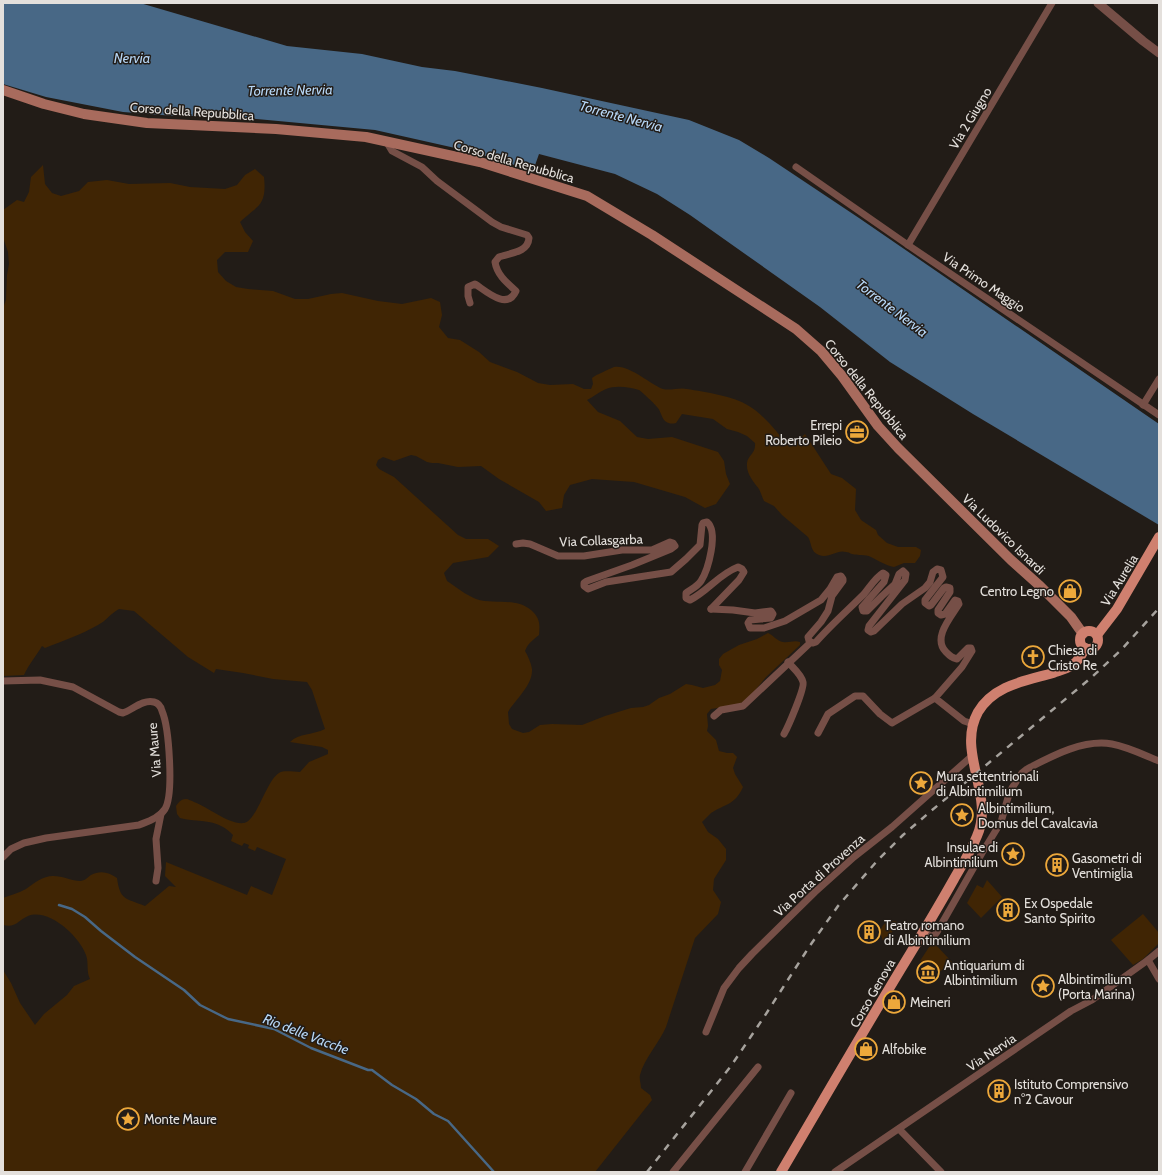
<svg xmlns="http://www.w3.org/2000/svg" width="1162" height="1175" font-family="Cabin,sans-serif">
<style>
.green{fill:#402504}
.water{fill:#486886}
.lines{fill:none;stroke-linecap:round;stroke-linejoin:round}
.stream{stroke:#486886;stroke-width:2.5}
.minor{stroke:#764f47;stroke-width:7}
.tertiary{stroke:#764f47;stroke-width:9}
.secondary{stroke:#a86b5d;stroke-width:10}
.primary{stroke:#cf806f;stroke-width:10}
.rail{stroke:#a6a29d;stroke-width:2.5;stroke-dasharray:7 7;stroke-linecap:butt}
.labels{text-anchor:middle;stroke-width:3;stroke-linejoin:round;paint-order:stroke}
.street-label{font-size:13px;fill:#e4e0dc;stroke:#221c17}
.poi-label{font-size:13px;fill:#e4e0dc;stroke:#221c17;text-anchor:start}
.water-label{font-size:14px;font-style:italic;fill:#b7d7f6;stroke:#221c17}
</style>
<rect width="100%" height="100%" fill="#221c17"/>
<g class="green">
<path d="M43,165l2,19 7,9 9,3 18,-5 9,-9 19,-2 22,4 41,-1 20,4 35,2 12,-4 8,-10 10,-6 9,8c3,29 -6,28 -24,45l5,10 8,9 -5,11h-23l-8,8 1,12 8,9 10,6 12,2 25,2 22,8h13l23,-5 11,-1 36,8 24,3 29,-6 9,4 2,13 -3,12 9,11 12,2 19,12 11,10 27,10 21,11 12,2 23,-1 11,5h7l2,-5 -1,-6c5,-4 8,-4 13,-7 3,-1 6,-3 9,-4 15,-3 37,18 49,22 8,2 16,-2 24,0 18,3 47,7 62,17 15,9 29,27 40,41l3,-1 13,-12 26,40 11,4 14,11 -1,21 6,10 15,10 2,5 9,8 11,4h18l5,3 -1,6 -5,7h-11l-10,4c-9,-2 -15,-6 -23,-10 -6,-3 -13,-1 -19,-3 -5,-2 -1,-1 -6,-2 -9,-3 -17,7 -27,3 -9,-3 -7,-12 -11,-18l-26,-22 -8,-9 -10,-5c-2,-4 -3,-8 -5,-12 -5,-7 -13,-15 -12,-26 1,-8 9,-9 8,-20l-8,-7 -9,-4 -11,-3 -14,-10 -31,-5 -6,9c-4,1 -7,1 -11,-2 -4,-4 -4,-10 -8,-14 -1,-2 -16,-16 -18,-17 -9,-3 -24,-5 -33,-1 -7,3 -13,8 -19,11l11,12 22,9 17,16 11,2 24,-2 46,15 6,9 2,13 4,10 -14,20 -11,4 -20,-11 -51,-15 -42,-3 -22,6 -6,10 -2,13 -16,3 -7,-9 -40,-23 -18,-13 -23,1 -20,-4h-6l-5,-1 -11,-6 -5,-1 -17,6 -11,-4 -5,3 -2,5 3,4 15,8 64,58 8,4h22l11,7 -11,11 -35,6 -9,10 3,8c9,6 19,14 29,18 18,6 39,-2 55,11 9,8 9,14 8,25 -6,5 -11,8 -14,16 3,5 6,12 7,18 1,16 -16,30 -24,43l1,12 3,5 11,4 6,-1 11,-7 12,-1 30,1 23,-9 26,-8 12,-1 6,-2 10,-7 11,-4 16,-10 6,1 11,3 12,-3 5,-4 2,-11 -3,-5v-6l4,-5 16,-9 18,-6 11,-6c5,2 9,8 15,9 6,1 11,-2 17,0v3l-34,32 -19,23 -10,5 -26,4 -4,5 1,12 -1,5 9,9 3,11 8,2h6l4,4 -4,11 2,6 8,13c-8,18 -18,17 -32,26 -3,3 -6,6 -9,9l6,10 10,7 8,10v11l-12,19 -1,11 8,12 -3,12 -23,24 -29,89c-7,16 -22,32 -26,48 -1,4 1,9 1,13l9,7 2,5 -57,72h-592v-202l8,13 9,20 15,22 9,-11 23,-19 7,-9 16,-7c-4,-8 -1,-16 -4,-24 -7,-19 -37,-47 -58,-39 -10,4 -11,12 -25,9v-27c7,-3 16,-5 23,-9 8,-6 17,-13 27,-13 10,0 19,5 27,5 5,0 8,-4 11,-6 9,-5 18,-3 26,3 3,22 8,20 28,28l24,-20 7,1 -11,-11 1,-14 81,33 4,-9 21,9 14,-36 -29,-12 -2,4 -7,-3 1,-3 -5,-2 -2,3 -11,-5 2,-6c-3,-3 -6,-6 -10,-8 -13,-8 -29,-5 -43,-9l-3,-4 -1,-8c3,-4 5,-7 10,-7 2,0 6,2 8,3 14,5 35,23 50,21 13,-2 22,-42 35,-50 5,-3 14,-1 21,-1l9,-10 19,-8v-4l-6,-3 -32,-5c9,-9 23,-7 35,-13l-13,-39 -5,-8 -34,-3 -30,-6 -27,-4 -2,4 -26,-16 -54,-46 -15,-2c-8,4 -13,12 -21,16 -16,9 -35,16 -53,23l-3,-2c-6,10 -13,18 -18,29l-21,1v-368l3,-8 1,-25 2,-11 -1,-12 -5,-15v-27l14,-10 7,2 5,-10 2,-15z"/>
<path d="M987,880l15,17 -21,21 -14,-15 10,-18 6,3z"/>
<path d="M1143,914l16,19v10l-16,16 -10,6 -22,-25z"/>
<path d="M895,921l5,3 -17,17 -3,-9c2,-8 6,-11 15,-11z"/>
<path d="M931,944l5,1 16,17 -15,12 -17,-13z"/>
</g>
<path class="water" d="M3,3h137l147,43 75,8 60,13 33,4 87,17 147,32 50,20 30,18 90,60 300,206v101l-186,-111 -83,-52 -70,-55 -130,-92 -33,-21 -42,-20 -76,-20 -6,17 -60,-19 -98,-22 -149,-14h-51l-52,-4 -77,-15 -43,-13z"/>
<g class="lines">
<path class="stream" d="M59,905l13,4 13,8 16,14 34,26 49,33 16,15 28,14 46,10 37,19 57,22h4l20,15 24,14 18,15 14,7 46,51"/>
<g class="minor">
<path d="M386,141l6,10 30,16 15,14 55,41 9,5 26,8 2,3c-1,15 -20,15 -30,19l-4,5c2,13 12,21 21,29 -9,20 -30,0 -41,-7l-7,3v9l2,7"/>
<path d="M796,167l112,78 251,170"/>
<path d="M908,245l144,-242"/>
<path d="M1143,405l16,-26"/>
<path d="M516,544l7,-1 7,1 28,12h26l38,-6h30l18,-8 3,1 2,3 -4,3 -39,16 -45,16 -3,2v3l4,3 18,-7 65,-10 15,-13 14,-14 2,-20 1,-2 4,-1c12,10 1,48 -6,59 -4,6 -10,8 -15,12v5l4,2c18,-9 29,-26 48,-33l4,2 2,3 -5,8 -28,29"/>
<path d="M711,609l22,1 22,3 16,-2 2,3 -2,4 -21,2 -2,3 2,5h14l21,-7 36,-21 9,-11 7,-12 4,-1 2,3v2l-11,15 -4,15 -7,11 -13,15 1,4 4,2 3,-1c15,-17 32,-32 48,-48 6,-7 11,-16 19,-21l3,2 -2,7 -22,25 1,4h4l15,-15 13,-12 4,-10 4,-3 3,3 -1,6 -36,46 -1,4 3,2 3,-1 28,-27 23,-16 5,-6 3,-10 4,-3 4,1 2,7 -18,23v3l4,3 2,-1 13,-17 2,-1 4,1v4l-12,18v3l3,2 4,-1 10,-14 3,1 1,3c-8,13 -27,34 -13,48 4,4 6,6 11,7l11,-11h3l1,3 -10,16 -27,31 29,23 9,3"/>
<path d="M3,681l37,-1 33,7 46,25 4,1c9,-3 20,-14 31,-11 4,1 7,5 8,9 7,16 12,83 3,98 -6,9 -16,12 -26,16l-93,13 -22,5 -13,6 -8,8"/>
<path d="M714,716l7,-6 22,-4 67,-63"/>
<path d="M818,733l10,-19 27,-18h8l17,18 12,9 43,-25"/>
<path d="M784,734c4,-7 21,-46 19,-52 -2,-8 -10,-14 -15,-20"/>
<path d="M156,881l2,-13 -2,-29 5,-25"/>
<path d="M923,932l10,5 4,-5 45,-79 19,-31 8,-28 3,-6 10,-15 5,-4c25,-13 56,-30 85,-25 16,3 32,11 47,17"/>
<path d="M1148,960l11,19"/>
<path d="M706,1032l18,-44 15,-20 13,-14 63,-62 39,-35 38,-30 81,-72"/>
<path d="M899,1129l42,43"/>
<path d="M673,1172l85,-105"/>
<path d="M745,1172l46,-79"/>
<path d="M835,1172l236,-161 21,-11 56,-40 11,-9"/>
</g>
<path class="tertiary" d="M1098,3l45,38 16,12"/>
<path class="secondary" d="M3,90l41,14 40,10 63,9 129,6 90,8 114,25 107,34 65,39 144,94 25,22 21,25 36,50 20,22 113,112 29,26 31,31 12,17"/>
<g class="primary">
<circle cx="1089" cy="640" r="9"/>
<path d="M1097,635l20,-26 42,-72"/>
<path d="M781,1172c43,-73 85,-146 129,-218 15,-25 30,-50 44,-75 8,-14 17,-28 23,-43 18,-41 -21,-84 1,-124 16,-27 47,-31 75,-39 8,-3 18,-5 23,-11 4,-4 7,-9 9,-14"/>
</g>
<path class="rail" d="M647,1172l84,-106 33,-49 45,-70 29,-41 39,-45 26,-26 28,-24 161,-134 30,-28 37,-41"/>
</g>
<defs>
<g id="office-ring" transform="scale(1.15)"><circle r="9.5" fill="#221c17" stroke="#eda83b" stroke-width="1.5"/><path d="M-6-3h4V-5.5h4V-3h4V5H-6ZM-1-4.5V-3h2v-1.5ZM-6 0V1H6V0Z" fill="#eda83b"/></g>
<g id="shop-ring" transform="scale(1.15)"><circle r="9.5" fill="#221c17" stroke="#eda83b" stroke-width="1.5"/><path d="M-5-2.5h2.3a2.7 3.5 0 0 1 5.4 0H5L5.5 6h-11ZM-1.5-2.5h3a1.5 2.3 0 0 0-3 0Z" fill="#eda83b"/></g>
<g id="church-ring" transform="scale(1.15)"><circle r="9.5" fill="#221c17" stroke="#eda83b" stroke-width="1.5"/><path d="M-1.2-6h2.4v3.5h3.3v2.4h-3.3V6h-2.4V-.1h-3.3v-2.4h3.3Z" fill="#eda83b"/></g>
<g id="sight-ring" transform="scale(1.15)"><circle r="9.5" fill="#221c17" stroke="#eda83b" stroke-width="1.5"/><path d="M0-6L1.8-2.2L6-1.7L2.9 1.2L3.7 5.4L0 3.3L-3.7 5.4L-2.9 1.2L-6-1.7L-1.8-2.2Z" fill="#eda83b"/></g>
<g id="building-ring" transform="scale(1.15)"><circle r="9.5" fill="#221c17" stroke="#eda83b" stroke-width="1.5"/><path d="M-4-6H4V6H1V3H-1V6H-4ZM-2.5-4.3h1.7v1.8h-1.7ZM.8-4.3h1.7v1.8H.8ZM-2.5-1h1.7V.8h-1.7ZM.8-1h1.7V.8H.8Z" fill="#eda83b"/></g>
<g id="museum-ring" transform="scale(1.15)"><circle r="9.5" fill="#221c17" stroke="#eda83b" stroke-width="1.5"/><path d="M0-6L6-3V-2H-6V-3ZM-5-1h2V3h-2ZM-1-1h2V3h-2ZM3-1h2V3H3ZM-6 4H6V6H-6Z" fill="#eda83b"/></g>
</defs>
<g fill-rule="evenodd">
<use href="#office-ring" x="857" y="432"/>
<use href="#shop-ring" x="1070" y="591"/>
<use href="#church-ring" x="1033" y="657"/>
<use href="#sight-ring" x="921" y="783"/>
<use href="#sight-ring" x="962" y="815"/>
<use href="#sight-ring" x="1013" y="854"/>
<use href="#building-ring" x="1057" y="865"/>
<use href="#building-ring" x="1008" y="910"/>
<use href="#building-ring" x="869" y="932"/>
<use href="#museum-ring" x="928" y="972"/>
<use href="#sight-ring" x="1043" y="986"/>
<use href="#shop-ring" x="894" y="1002"/>
<use href="#shop-ring" x="866" y="1049"/>
<use href="#building-ring" x="999" y="1091"/>
<use href="#sight-ring" x="128" y="1119"/>
</g>
<g class="labels">
<g class="street-label">
<text transform="translate(192 111) rotate(4)" y="5">Corso della Repubblica</text>
<text transform="translate(970 118) rotate(-59)" y="5">Via 2 Giugno</text>
<text transform="translate(514 161) rotate(16)" y="5">Corso della Repubblica</text>
<text transform="translate(984 282) rotate(34)" y="5">Via Primo Maggio</text>
<text transform="translate(867 389) rotate(51)" y="5">Corso della Repubblica</text>
<text transform="translate(1004 534) rotate(44)" y="5">Via Ludovico Isnardi</text>
<text transform="translate(601 540) rotate(-2)" y="5">Via Collasgarba</text>
<text transform="translate(1119 580) rotate(-58)" y="5">Via Aurelia</text>
<text transform="translate(154 750) rotate(-95)" y="5">Via Maure</text>
<text transform="translate(819 875) rotate(-42)" y="5">Via Porta di Provenza</text>
<text transform="translate(872 993) rotate(-60)" y="5">Corso Genova</text>
<text transform="translate(991 1052) rotate(-34)" y="5">Via Nervia</text>
</g>
<g class="poi-label">
<text x="842" y="430" text-anchor="end">Errepi<tspan x="842" dy="15">Roberto Pileio</tspan></text>
<text x="1054" y="596" text-anchor="end">Centro Legno</text>
<text x="1048" y="655">Chiesa di<tspan x="1048" dy="15">Cristo Re</tspan></text>
<text x="936" y="781">Mura settentrionali<tspan x="936" dy="15">di Albintimilium</tspan></text>
<text x="978" y="813">Albintimilium,<tspan x="978" dy="15">Domus del Cavalcavia</tspan></text>
<text x="998" y="852" text-anchor="end">Insulae di<tspan x="998" dy="15">Albintimilium</tspan></text>
<text x="1072" y="863">Gasometri di<tspan x="1072" dy="15">Ventimiglia</tspan></text>
<text x="1024" y="908">Ex Ospedale<tspan x="1024" dy="15">Santo Spirito</tspan></text>
<text x="884" y="930">Teatro romano<tspan x="884" dy="15">di Albintimilium</tspan></text>
<text x="944" y="970">Antiquarium di<tspan x="944" dy="15">Albintimilium</tspan></text>
<text x="1058" y="984">Albintimilium<tspan x="1058" dy="15">(Porta Marina)</tspan></text>
<text x="910" y="1007">Meineri</text>
<text x="882" y="1054">Alfobike</text>
<text x="1014" y="1089">Istituto Comprensivo<tspan x="1014" dy="15">n°2 Cavour</tspan></text>
<text x="144" y="1124">Monte Maure</text>
</g>
<g class="water-label">
<text x="132" y="63">Nervia</text>
<text transform="translate(290 90) rotate(-1)" y="5">Torrente Nervia</text>
<text transform="translate(621 116) rotate(15)" y="5">Torrente Nervia</text>
<text transform="translate(892 308) rotate(37)" y="5">Torrente Nervia</text>
<text transform="translate(306 1034) rotate(21)" y="5">Rio delle Vacche</text>
</g>
</g>
<rect width="1162" height="1175" fill="none" stroke="#e4e0dc" stroke-width="8"/>
</svg>
